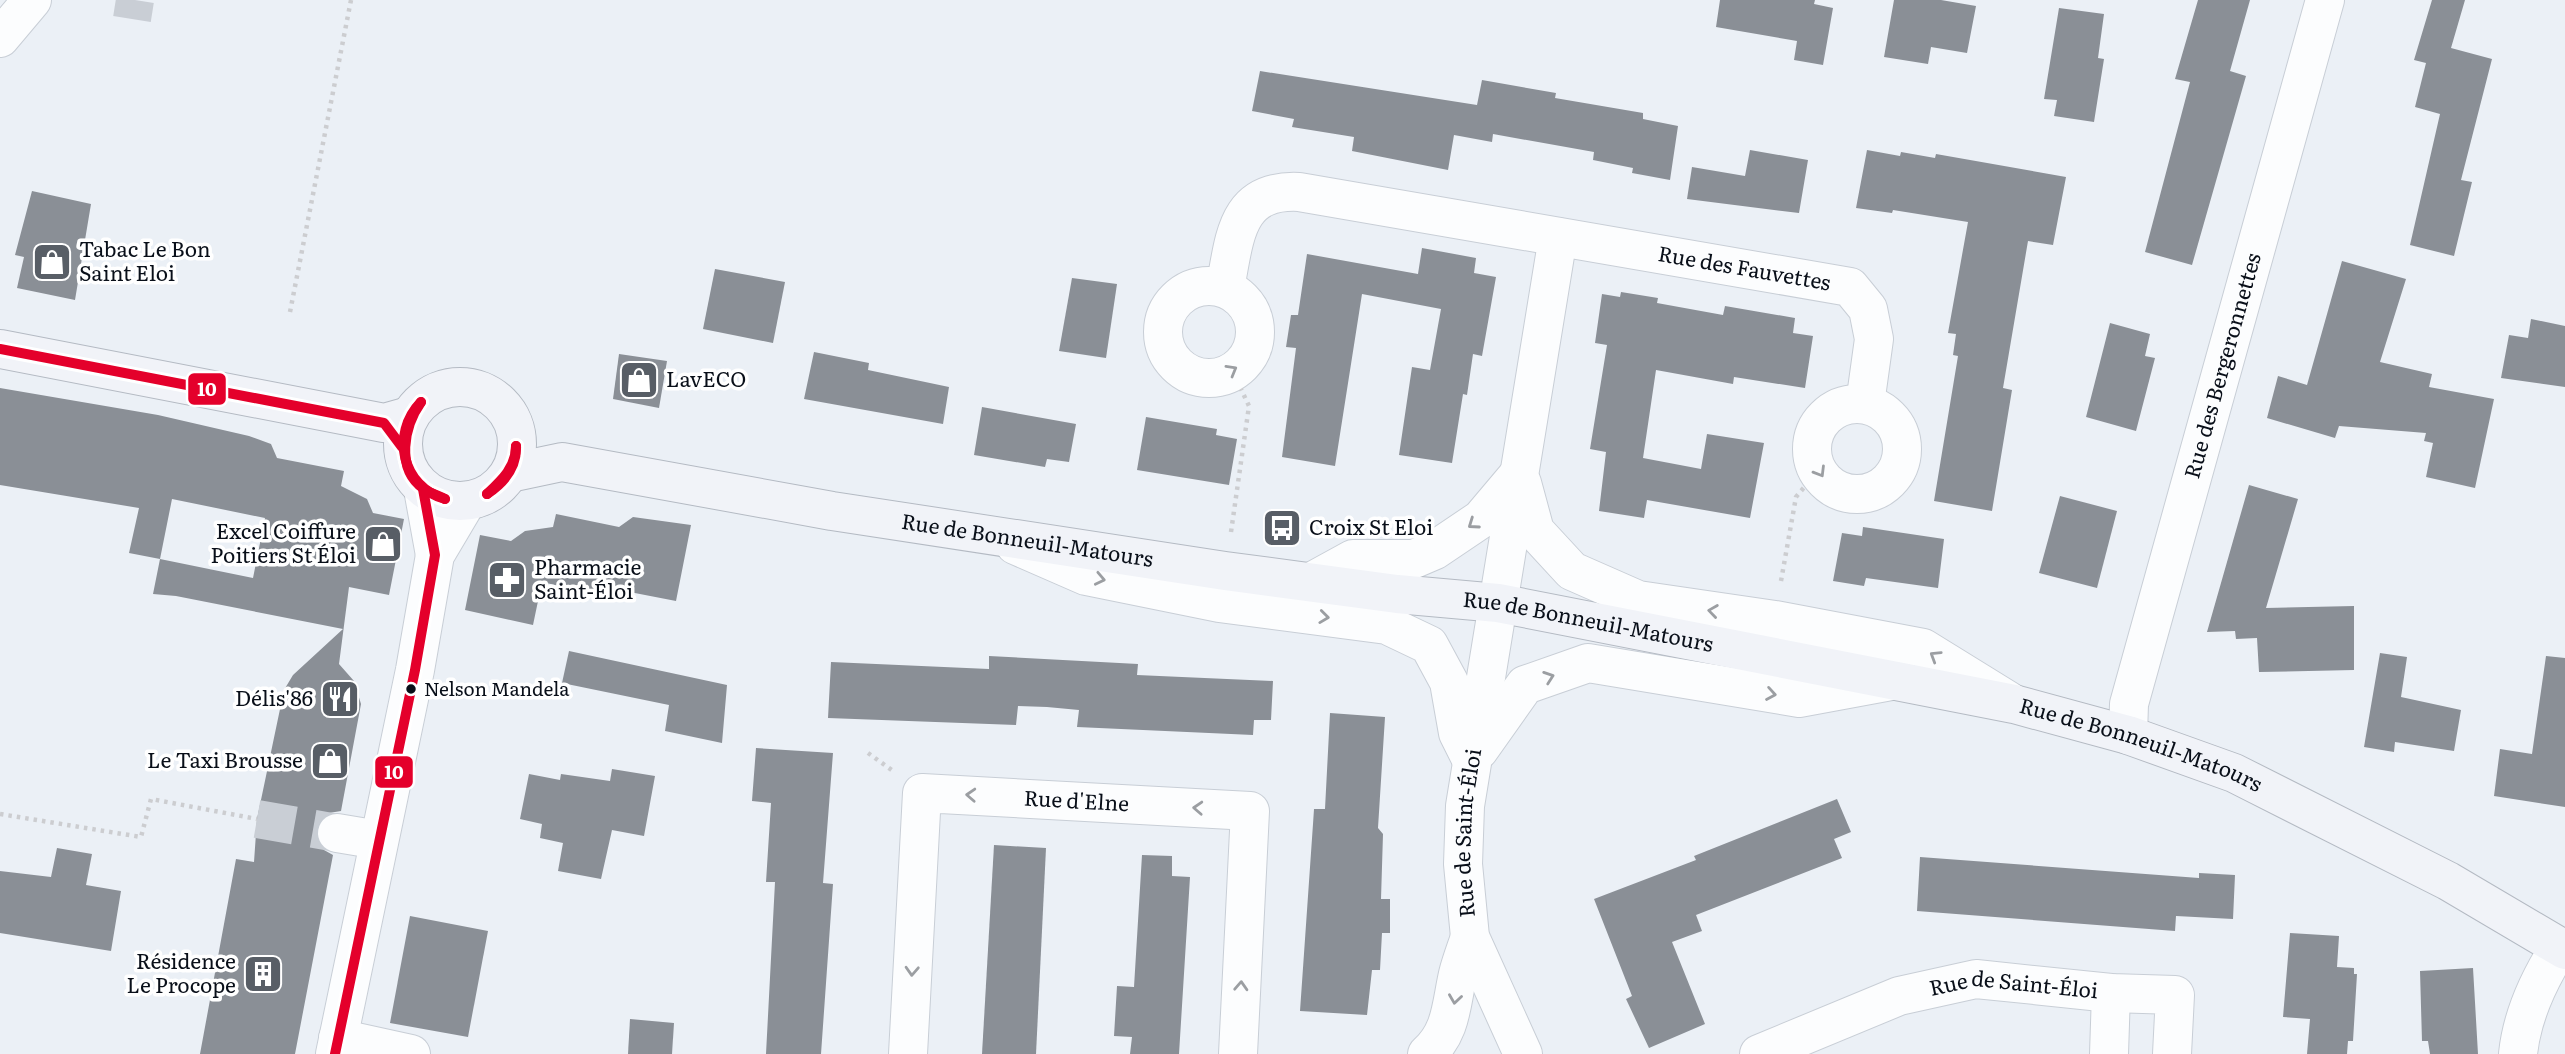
<svg xmlns="http://www.w3.org/2000/svg" width="2565" height="1054" font-family="Literata,serif">
<style>
.building{fill:#8a8f96;fill-rule:evenodd}
.lines{fill:none;stroke-linecap:round;stroke-linejoin:round}
.minor-tunnel{stroke:#c9ced5;stroke-width:38;stroke-dasharray:38 19;stroke-linecap:butt}
.minor-casing{stroke:#c8ced6;stroke-width:40}
.major-casing{stroke:#b4bac3;stroke-width:40}
.path{stroke:#cccdd0;stroke-width:4.5;stroke-dasharray:3.5 5;stroke-linecap:butt}
.minor{stroke:#fcfdfe;stroke-width:38}
.major{stroke:#f1f3f8;stroke-width:38}
.bus-1-casing{stroke:#fff;stroke-width:16}
.bus-1{stroke:#e4002b;stroke-width:10}
.oneway{stroke:#9b9ea2}
.bus-dot{fill:#090f19;stroke:#fff;stroke-width:2.5}
.labels{text-anchor:middle;stroke-width:7;stroke-linejoin:round;paint-order:stroke}
.bus-label{font-size:19px;fill:#090f19;stroke:#fff;text-anchor:start}
.poi-label{font-size:21px;fill:#090f19;stroke:#fff;text-anchor:start}
.street-label{font-size:21px;fill:#090f19;stroke:#fff}
.line-badge{stroke:#fff;stroke-width:2.5}
.badge-label{font-size:19px;text-anchor:middle;font-weight:bold;fill:#fff}
</style>
<rect width="100%" height="100%" fill="#ebf0f6"/>
<g class="building">
<path d="M1720,0h95l-1,4 19,4 -10,57 -29,-5 3,-19 -81,-14z"/>
<path d="M1894,0h47l35,6 -9,47 -36,-6 -3,17 -44,-7z"/>
<path d="M2198,0h52l-20,71 16,5 -54,189 -47,-13 45,-170 -15,-3z"/>
<path d="M2432,0h33l-14,48 41,11 -31,121 11,2 -18,74 -44,-11 30,-131 -25,-7 11,-44 -12,-3z"/>
<path d="M2059,8l45,6 -6,44 6,1 -10,63 -40,-6 3,-16 -13,-1z"/>
<path d="M1260,71l217,34 5,-25 74,13 -1,5 88,15v6l35,7 -8,54 -38,-7 1,-5 -40,-8 1,-8 -101,-18 -1,8 -38,-7 -6,35 -96,-19 2,-14 -62,-10 2,-8 -42,-8z"/>
<path d="M1750,150l58,10 -9,53 -112,-14 5,-32 53,9z"/>
<path d="M1867,150l33,6 1,-4 34,6 1,-4 130,23 -13,68 -25,-4 -25,147 9,2 -20,121 -58,-10 24,-145 -5,-1 3,-21 -8,-1 20,-111 -75,-12 -1,3 -36,-5z"/>
<path d="M32,191l59,13 -16,96 -58,-12 7,-31 -9,-2z"/>
<path d="M1422,248l54,10 -2,15 22,4 -14,79 -9,-2 -6,41 -4,-1 -11,69 -53,-8 13,-88 18,3 11,-61 -79,-15 -27,172 -53,-9 14,-109 -10,-1 5,-32h7l9,-61 111,20z"/>
<path d="M2342,261l64,18 -26,83 52,12 -3,13 65,12 -19,89 -49,-11 7,-34 -9,-2 2,-8 -87,-7 -4,12 -68,-20 11,-42 29,9z"/>
<path d="M715,269l70,13 -12,61 -70,-14z"/>
<path d="M1072,278l45,6 -11,74 -47,-7z"/>
<path d="M1621,292l37,6 -1,5 66,12 2,-9 70,12 -2,15 20,3 -8,52 -71,-11 -1,7 -77,-14 -13,88 58,11 6,-35 57,9 -14,75 -103,-18 -3,18 -45,-7 7,-59 -16,-3 17,-104 -12,-2 7,-49 18,3z"/>
<path d="M2531,319l34,7v61l-64,-9 8,-43 19,3z"/>
<path d="M2110,323l40,11 -5,22 10,2 -19,73 -50,-14z"/>
<path d="M814,352l55,11 -1,7 81,17 -6,37 -139,-25z"/>
<path d="M619,354l48,7 -8,47 -46,-9z"/>
<path d="M0,388l158,27 91,21 22,8 6,14 67,13 -3,15 26,13 6,14 31,6 -15,76 -40,-8 -10,77 15,17 7,23 -20,107 -12,2 -9,7 -4,9 1,12 7,9 9,5 -38,199h-95l36,-195 18,3 3,-43 27,-129 9,-15 50,-46 -167,-33 -23,-2 7,-35 -31,-6 10,-45 -139,-23zM172,499l93,19 -12,60 -93,-19z"/>
<path d="M982,407l94,17 -7,38 -22,-3 -2,8 -71,-12z"/>
<path d="M1146,417l71,12 -1,6 21,4 -8,46 -92,-15z"/>
<path d="M2249,485l49,14 -32,109 88,-2v64l-95,2 -2,-34 -21,1 -1,-8 -28,1z"/>
<path d="M2060,496l57,15 -20,77 -58,-15z"/>
<path d="M556,514l63,13 14,-10 58,8 -15,76 -67,-13 -2,9 -65,-15 -9,43 -68,-15 15,-75 31,6 14,-10 28,-4z"/>
<path d="M1863,527l81,12 -6,49 -72,-10 -2,8 -31,-5 9,-48 20,3z"/>
<path d="M569,651l158,34 -5,58 -57,-12 4,-26 -107,-22z"/>
<path d="M2380,653l27,4 -6,40 60,13 -7,41 -59,-9 -1,10 -30,-5z"/>
<path d="M989,656l149,8 -1,11 136,6 -2,39h-17l-1,15 -176,-8 2,-17 -32,-3 -29,-1 -2,19 -188,-7 3,-56 158,7z"/>
<path d="M2546,656l19,2v149l-71,-11 6,-47 32,5z"/>
<path d="M1330,713l55,4 -7,111 5,6 -2,65h9v34h-8l-2,37h-8l-5,45 -67,-4 13,-187 1,-15h11z"/>
<path d="M756,748l77,5 -10,130 10,1 -12,170h-55l9,-172h-9l5,-79 -19,-2z"/>
<path d="M612,769l43,7 -11,60 -32,-6 -11,49 -43,-8 5,-28 -23,-5 2,-14 -22,-5 9,-45 31,6 1,-6 49,7z"/>
<path d="M1837,799l14,33 -17,7 8,19 -146,57 6,16 -30,11 33,82 -56,24 -23,-49 6,-3 -38,-97 102,-39 -2,-4z"/>
<path d="M994,845l52,3 -10,206h-54z"/>
<path d="M57,848l35,6 -6,31 35,6 -10,60 -111,-18v-62l51,6z"/>
<path d="M1142,855l30,1v20l18,1 -11,177h-49l2,-17 -18,-1 3,-50 17,1z"/>
<path d="M1920,857l279,21v-5l36,2 -2,44 -57,-3 -1,15 -258,-20z"/>
<path d="M410,916l78,15 -20,106 -78,-14z"/>
<path d="M2290,933l49,3 -2,31 17,1v6h3l-4,67h-5l-1,13h-40l3,-35 -27,-2z"/>
<path d="M2473,968l5,86h-48l-2,-13h-6l-2,-70z"/>
<path d="M630,1019l44,4 -2,31h-44z"/>
</g>
<g class="lines">
<g class="minor-tunnel">
<path d="M132,19l3,-19"/>
<path d="M257,819l80,14"/>
</g>
<g class="minor-casing">
<g id="minor">
<path d="M0,38l32,-38"/>
<circle cx="1209" cy="332" r="46"/>
<path id="s1" d="M1225,288c10,-50 10,-99 74,-96l551,95 18,22 6,30 -9,65"/>
<circle cx="1857" cy="449" r="45"/>
<path d="M1522,483l13,48 37,40 66,29 137,20 148,28 89,55"/>
<path d="M423,489l12,66"/>
<path d="M1015,545l71,31 133,27 168,22 42,20 20,37 9,51 13,26"/>
<path d="M1311,582l42,-23h61l21,-9 46,-31 38,-45"/>
<path id="s2" d="M2128,735l1,-31 196,-704"/>
<path d="M1479,750l46,-65 63,-22 211,35 92,-17"/>
<path d="M337,833l42,7"/>
<path d="M338,1038l73,16"/>
<path d="M335,1054l80,-384 20,-115 32,-54"/>
<path id="s3" d="M908,1054l14,-261 328,18 -12,243"/>
<path d="M1427,1054c25,-22 24,-50 31,-80 3,-12 8,-25 12,-37"/>
<path id="s4" d="M1523,1054l-53,-117 -7,-73 2,-58 93,-569"/>
<path id="s5" d="M1759,1054l140,-58 77,-17 135,14 64,2 -3,59"/>
<path d="M2109,1054l2,-61"/>
<path d="M2518,1054c4,-39 20,-73 41,-106"/>
</g>
</g>
<g class="major-casing">
<g id="major">
<path d="M0,349l384,74 25,-7"/>
<circle cx="460" cy="444" r="57"/>
<path id="s6" d="M510,473l52,-11 270,49 393,60 172,23 101,9 516,101 114,31 106,38 214,108 117,69"/>
</g>
</g>
<g class="path">
<path d="M290,312l61,-312"/>
<path d="M1231,532l18,-126 -16,-34"/>
<path d="M1781,581l15,-84 21,-25"/>
<path d="M868,753l25,18"/>
<path d="M0,814l141,23 10,-38 106,20"/>
</g>
<use href="#minor" class="minor"/>
<use href="#major" class="major"/>
<g class="bus-1-casing">
<g id="bus-1">
<path d="M0,349l384,74 18,24"/>
<path d="M421,402c-17,24 -26,67 3,87 6,4 15,7 21,10"/>
<path d="M421,402c-31,32 -19,85 24,97"/>
<path d="M487,494c15,-14 29,-27 29,-48"/>
<path d="M487,494c18,-12 30,-27 29,-48"/>
<path d="M335,1054l80,-384 20,-115 -12,-66"/>
</g>
</g>
<use href="#bus-1" class="bus-1"/>
</g>
<defs><path id="oneway-chevron" d="M-2-3.5L2.5 0L-2 3.5" fill="none" stroke-width="1.6" stroke-linecap="round" stroke-linejoin="round" transform="scale(1.75)"/></defs>
<g class="oneway">
<use href="#oneway-chevron" transform="translate(1232 370) rotate(-30)"/>
<use href="#oneway-chevron" transform="translate(1820 472) rotate(59)"/>
<use href="#oneway-chevron" transform="translate(1473 524) rotate(145)"/>
<use href="#oneway-chevron" transform="translate(1100 579) rotate(12)"/>
<use href="#oneway-chevron" transform="translate(1713 611) rotate(-172)"/>
<use href="#oneway-chevron" transform="translate(1324 617) rotate(7)"/>
<use href="#oneway-chevron" transform="translate(1935 656) rotate(-148)"/>
<use href="#oneway-chevron" transform="translate(1549 677) rotate(-19)"/>
<use href="#oneway-chevron" transform="translate(1771 694) rotate(10)"/>
<use href="#oneway-chevron" transform="translate(971 795) rotate(-177)"/>
<use href="#oneway-chevron" transform="translate(1198 808) rotate(-177)"/>
<use href="#oneway-chevron" transform="translate(912 971) rotate(93)"/>
<use href="#oneway-chevron" transform="translate(1241 986) rotate(-87)"/>
<use href="#oneway-chevron" transform="translate(1455 999) rotate(98)"/>
</g>
<defs>
<g id="shop-square" transform="scale(2.0125)"><rect x="-9" y="-9" width="18" height="18" rx="4" fill="#585e66" stroke="#fff"/><path d="M-5-2.5h2.3a2.7 3.5 0 0 1 5.4 0H5L5.5 6h-11ZM-1.5-2.5h3a1.5 2.3 0 0 0-3 0Z" fill="#fff"/></g>
<g id="bus-square" transform="scale(2.0125)"><rect x="-9" y="-9" width="18" height="18" rx="4" fill="#585e66" stroke="#fff"/><path d="M-5-6H5V4H4V6H2V4H-2V6H-4V4H-5ZM-3.5-4V0h7V-4ZM-3.5 1.2v1.5H-2V1.2ZM2 1.2v1.5H3.5V1.2Z" fill="#fff"/></g>
<g id="pharmacy-square" transform="scale(2.0125)"><rect x="-9" y="-9" width="18" height="18" rx="4" fill="#585e66" stroke="#fff"/><path d="M-2-6h4v4h4v4h-4v4h-4v-4h-4v-4h4Z" fill="#fff"/></g>
<g id="restaurant-square" transform="scale(2.0125)"><rect x="-9" y="-9" width="18" height="18" rx="4" fill="#585e66" stroke="#fff"/><path d="M-5-6h1v4h1v-4h1v4h1v-4h1v5L-1.5 .5V6h-2V.5L-5-1ZM5-6V6H3V1.5H1.5Q1.5-4 5-6Z" fill="#fff"/></g>
<g id="building-square" transform="scale(2.0125)"><rect x="-9" y="-9" width="18" height="18" rx="4" fill="#585e66" stroke="#fff"/><path d="M-4-6H4V6H1V3H-1V6H-4ZM-2.5-4.3h1.7v1.8h-1.7ZM.8-4.3h1.7v1.8H.8ZM-2.5-1h1.7V.8h-1.7ZM.8-1h1.7V.8H.8Z" fill="#fff"/></g>
</defs>
<g fill-rule="evenodd">
<use href="#shop-square" x="52" y="262"/>
<use href="#shop-square" x="639" y="380"/>
<use href="#bus-square" x="1282" y="528"/>
<use href="#shop-square" x="383" y="544"/>
<use href="#pharmacy-square" x="507" y="580"/>
<use href="#restaurant-square" x="340" y="699"/>
<use href="#shop-square" x="330" y="761"/>
<use href="#building-square" x="263" y="974"/>
</g>
<circle class="bus-dot" cx="411" cy="689" r="6"/>
<g class="labels">
<g class="bus-label">
<text x="424" y="696">Nelson Mandela</text>
</g>
<g class="poi-label">
<text x="79" y="257">Tabac Le Bon<tspan x="79" dy="24">Saint Eloi</tspan></text>
<text x="666" y="387">LavECO</text>
<text x="1309" y="535">Croix St Eloi</text>
<text x="356" y="539" text-anchor="end">Excel Coiffure<tspan x="356" dy="24">Poitiers St Éloi</tspan></text>
<text x="534" y="575">Pharmacie<tspan x="534" dy="24">Saint-Éloi</tspan></text>
<text x="313" y="706" text-anchor="end">Délis'86</text>
<text x="303" y="768" text-anchor="end">Le Taxi Brousse</text>
<text x="236" y="969" text-anchor="end">Résidence<tspan x="236" dy="24">Le Procope</tspan></text>
</g>
<g class="street-label">
<text dy="7" stroke="none"><textPath href="#s1" startOffset="590">Rue des Fauvettes</textPath></text>
<text dy="7" stroke="none"><textPath href="#s2" startOffset="382">Rue des Bergeronnettes</textPath></text>
<text dy="7" stroke="none"><textPath href="#s6" startOffset="525">Rue de Bonneuil-Matours</textPath></text>
<text dy="7" stroke="none"><textPath href="#s6" startOffset="1092">Rue de Bonneuil-Matours</textPath></text>
<text dy="7" stroke="none"><textPath href="#s6" startOffset="1659">Rue de Bonneuil-Matours</textPath></text>
<text dy="7" stroke="none"><textPath href="#s3" startOffset="416">Rue d'Elne</textPath></text>
<text dy="7" stroke="none"><textPath href="#s4" startOffset="233">Rue de Saint-Éloi</textPath></text>
<text dy="7" stroke="none"><textPath href="#s5" startOffset="268">Rue de Saint-Éloi</textPath></text>
</g>
</g>
<g class="line-badge">
<rect x="187" y="372" width="40" height="34" rx="7" fill="#e4002b"/>
<rect x="374" y="755" width="40" height="34" rx="7" fill="#e4002b"/>
</g>
<g class="badge-label">
<text x="207" y="396">10</text>
<text x="394" y="779">10</text>
</g>
</svg>
